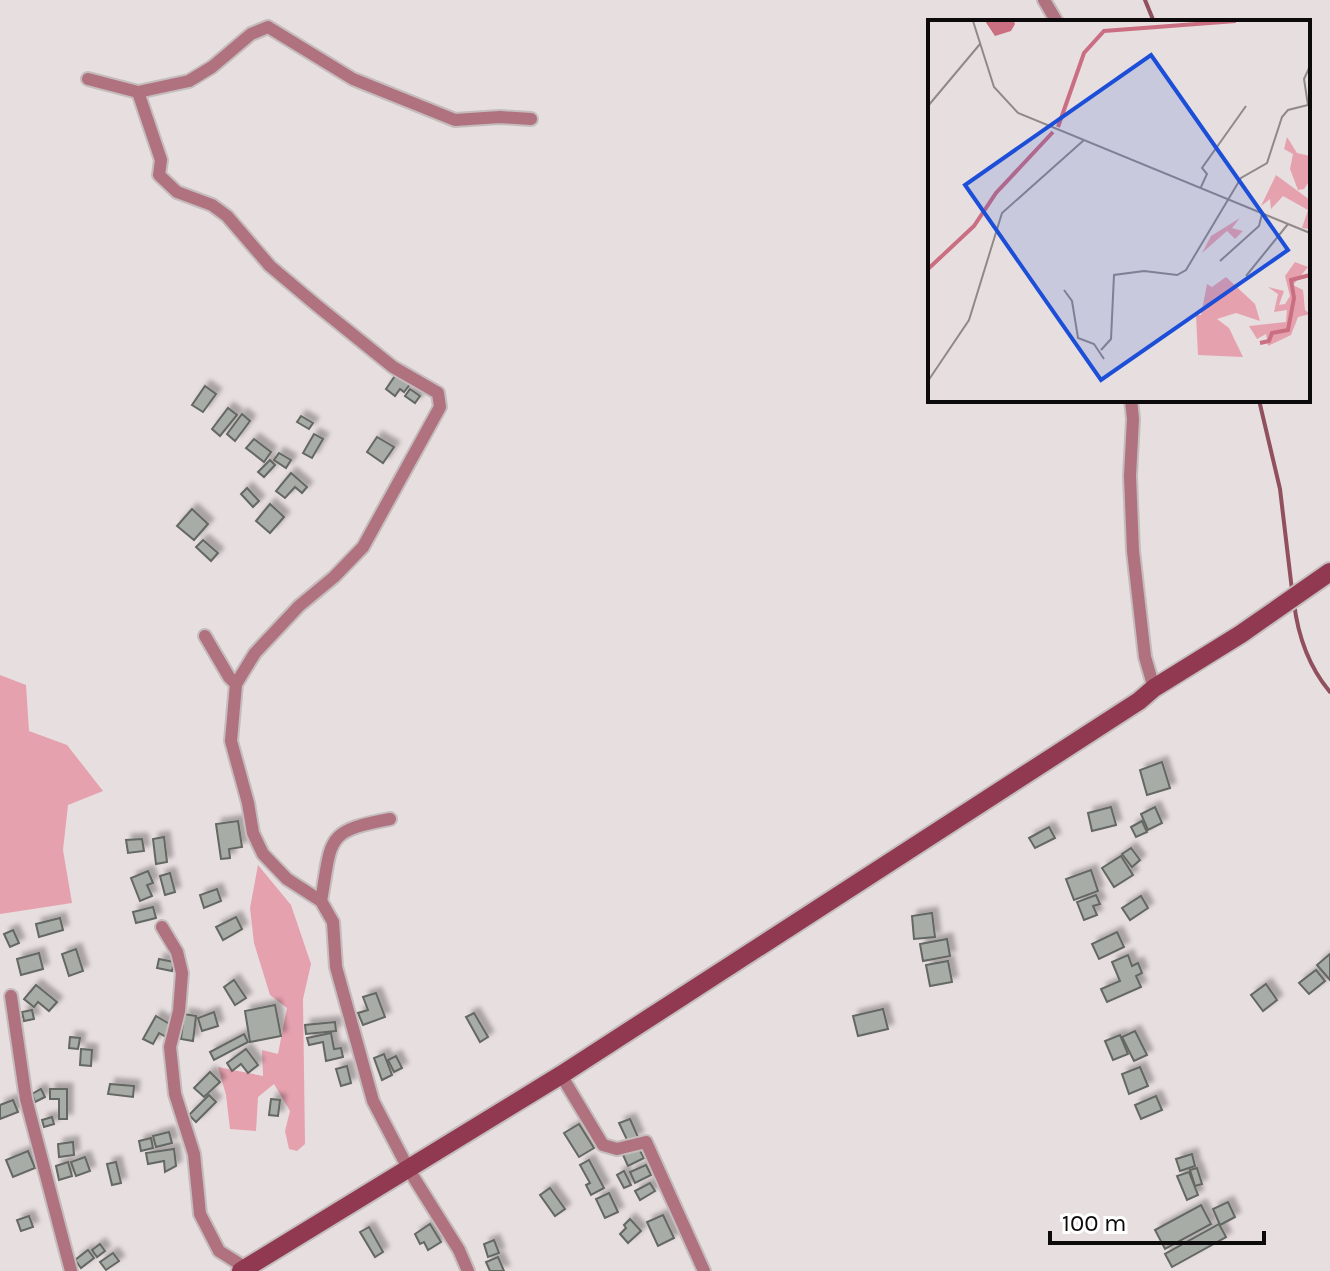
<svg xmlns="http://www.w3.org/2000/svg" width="1330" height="1271" font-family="Karla,sans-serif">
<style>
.green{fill:#e5a1ae}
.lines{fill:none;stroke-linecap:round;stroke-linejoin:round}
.stream{stroke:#91505e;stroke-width:4}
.building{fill:#a8aca6;stroke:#646762;stroke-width:2;filter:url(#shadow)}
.street-casing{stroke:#c4bcbd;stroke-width:16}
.secondary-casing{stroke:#c4bcbd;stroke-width:22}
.street{stroke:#b0727e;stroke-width:12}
.secondary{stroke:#913950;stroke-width:18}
.inset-river{fill:none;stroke:#ca6e82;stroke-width:4}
.inset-road{fill:none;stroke:#90898a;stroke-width:2}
.view{fill:#1d4ed8;fill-opacity:0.15;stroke:#1d4ed8;stroke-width:4}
.inset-edge{fill:none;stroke:#0d0a0b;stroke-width:4}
</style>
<defs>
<filter id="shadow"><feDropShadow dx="5.5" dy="-5.5" stdDeviation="2" flood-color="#0004"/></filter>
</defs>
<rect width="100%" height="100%" fill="#e7dedf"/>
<g class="green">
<path d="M0,675l26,10 3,46 38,14 36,46 -35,14 -5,45 9,53 -72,11z"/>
<path d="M258,865l33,40 20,59 -8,35 2,145 -8,7 -8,-2 -4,-18 5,-20 -16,-27 -16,13 -2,34 -26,-2 -4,-34 -8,-28 45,9 -1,-26 16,4 9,-46 -17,-13 -16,-52 -4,-35z"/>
</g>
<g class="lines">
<g class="stream">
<path d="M1145,0l9,22"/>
<path d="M1259,400l21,89 12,101"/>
<path d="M1294,603c4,33 15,64 36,89"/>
</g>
</g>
<g class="building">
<path d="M397,373l14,10 -7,9 -4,-3 -5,7 -9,-7z"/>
<path d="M205,386l11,8 -13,18 -11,-7z"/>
<path d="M410,389l10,7 -5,7 -10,-7z"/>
<path d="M228,408l9,7 -17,21 -8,-7z"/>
<path d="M242,414l8,7 -15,20 -8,-7z"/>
<path d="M301,416l12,7 -4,6 -12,-7z"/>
<path d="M314,434l9,5 -11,19 -9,-5z"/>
<path d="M377,437l17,10 -11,16 -16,-11z"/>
<path d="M254,439l17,13 -7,10 -18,-14z"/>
<path d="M279,453l12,7 -5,8 -12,-8z"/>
<path d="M270,460l5,5 -11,12 -6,-5z"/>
<path d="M291,473l16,14 -5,6 -7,-6 -10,11 -9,-7z"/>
<path d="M247,488l12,13 -6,6 -12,-13z"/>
<path d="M270,504l14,13 -14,16 -14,-12z"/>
<path d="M192,509l16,15 -14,16 -17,-14z"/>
<path d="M203,540l15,13 -7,8 -15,-14z"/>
<path d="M1162,762l8,26 -23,7 -7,-25z"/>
<path d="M1111,807l5,18 -24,6 -4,-18z"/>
<path d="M1155,807l7,16 -14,7 -7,-16z"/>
<path d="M238,821l4,26 -13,2 1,9 -9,1 -5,-35z"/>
<path d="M1142,821l5,11 -11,5 -5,-10z"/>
<path d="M1049,827l6,11 -20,10 -6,-10z"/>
<path d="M164,837l3,25 -11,2 -3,-25z"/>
<path d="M142,839l2,12 -16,2 -2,-13z"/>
<path d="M1131,848l9,12 -8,7 -10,-13z"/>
<path d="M1121,856l12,19 -19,12 -12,-19z"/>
<path d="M1091,870l7,21 -24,9 -8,-21z"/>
<path d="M148,871l5,12 -6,2 5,11 -12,5 -9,-23z"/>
<path d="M170,873l5,19 -10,3 -5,-19z"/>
<path d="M217,889l4,12 -17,7 -4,-13z"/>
<path d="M1096,895l4,9 -7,2 4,9 -13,5 -7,-18z"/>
<path d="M1141,896l7,12 -18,12 -8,-12z"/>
<path d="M153,907l3,11 -20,5 -3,-11z"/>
<path d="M932,913l3,24 -21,2 -2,-23z"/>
<path d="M236,917l6,12 -19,11 -7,-13z"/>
<path d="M60,918l3,12 -24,7 -3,-13z"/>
<path d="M13,930l6,13 -9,4 -6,-13z"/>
<path d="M1117,932l7,15 -25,12 -7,-15z"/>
<path d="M947,939l3,17 -27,5 -3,-17z"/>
<path d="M76,949l7,22 -14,5 -7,-22z"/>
<path d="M39,953l4,16 -22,6 -4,-16z"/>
<path d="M1330,954v26l-13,-15z"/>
<path d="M1128,955l4,11 6,-3 4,10 -6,3 5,11 -34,15 -6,-13 19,-8 -8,-19z"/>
<path d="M159,959l15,3 -2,9 -15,-3z"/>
<path d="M948,961l4,21 -22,4 -4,-21z"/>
<path d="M1316,970l9,11 -16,13 -10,-11z"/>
<path d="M234,980l12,18 -11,7 -11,-18z"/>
<path d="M1266,984l11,16 -14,11 -12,-16z"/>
<path d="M36,985l21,17 -8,9 -11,-9 -4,5 -10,-8z"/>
<path d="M376,993l9,24 -22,8 -5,-12 10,-3 -5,-13z"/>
<path d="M275,1005l6,31 -31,6 -5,-31z"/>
<path d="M883,1009l5,20 -30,7 -5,-20z"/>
<path d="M32,1010l2,9 -10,2 -2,-9z"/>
<path d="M214,1012l4,14 -16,5 -4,-13z"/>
<path d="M474,1013l14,24 -8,5 -14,-25z"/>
<path d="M184,1014l12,2 -3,25 -12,-2z"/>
<path d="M156,1016l17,10 -7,11 -7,-4 -6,11 -10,-5z"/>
<path d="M335,1022l1,9 -30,3 -1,-9z"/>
<path d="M1135,1031l12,24 -13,6 -12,-24z"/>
<path d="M331,1033l3,16 7,-1 2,9 -17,4 -3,-19 -14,3 -2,-7z"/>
<path d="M244,1034l4,8 -34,18 -4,-8z"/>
<path d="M1120,1035l8,19 -15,6 -8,-19z"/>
<path d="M70,1037l10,1 -2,11 -9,-1z"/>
<path d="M81,1049l11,1 -1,16 -11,-1z"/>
<path d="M246,1049l12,16 -10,8 -7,-9 -9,7 -5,-8z"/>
<path d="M384,1054l8,21 -10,5 -8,-22z"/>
<path d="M396,1056l6,12 -8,4 -6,-12z"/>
<path d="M347,1066l4,17 -10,3 -5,-17z"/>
<path d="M1140,1067l8,19 -19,8 -7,-20z"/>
<path d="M210,1072l10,10 -16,15 -10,-9z"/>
<path d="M110,1084l24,2 -1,11 -25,-3z"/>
<path d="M41,1089l4,8 -10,5 -3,-8z"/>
<path d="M50,1089h17v30h-8v-20h-9z"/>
<path d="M209,1095l7,7 -20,20 -7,-7z"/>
<path d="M1156,1096l6,14 -21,9 -6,-14z"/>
<path d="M271,1099l9,1 -2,16 -9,-1z"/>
<path d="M13,1100l5,12 -18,7v-14z"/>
<path d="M52,1117l2,7 -10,3 -2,-7z"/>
<path d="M630,1119l8,18 -10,5 -9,-19z"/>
<path d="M579,1124l15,24 -15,9 -15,-24z"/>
<path d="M169,1132l3,11 -16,4 -3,-11z"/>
<path d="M151,1138l2,10 -12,3 -2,-10z"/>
<path d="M73,1142l1,13 -15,2 -1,-13z"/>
<path d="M638,1147l6,11 -16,8 -5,-11z"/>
<path d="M174,1149l2,17 -11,6 -1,-11 -16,3 -2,-11z"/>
<path d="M28,1151l7,17 -22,9 -7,-17z"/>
<path d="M1192,1154l3,12 -15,5 -4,-12z"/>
<path d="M85,1157l5,14 -14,5 -5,-14z"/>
<path d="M589,1160l15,28 -13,7 -5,-10 4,-2 -10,-18z"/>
<path d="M68,1162l4,14 -13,4 -3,-14z"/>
<path d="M116,1162l5,21 -9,2 -5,-21z"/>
<path d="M646,1165l5,10 -16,8 -5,-11z"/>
<path d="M1197,1168l5,16 -7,2 -5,-16z"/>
<path d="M624,1171l7,14 -7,3 -7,-13z"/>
<path d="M1189,1172l9,23 -11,5 -10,-24z"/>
<path d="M650,1183l5,8 -15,9 -5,-9z"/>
<path d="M550,1188l15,21 -10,7 -15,-21z"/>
<path d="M609,1193l9,19 -13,6 -9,-19z"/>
<path d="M1228,1202l7,15 -15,8 -7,-16z"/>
<path d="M1201,1205l10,19 -46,25 -10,-19z"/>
<path d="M663,1215l11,23 -16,8 -11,-24z"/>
<path d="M29,1216l4,11 -12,4 -4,-11z"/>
<path d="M630,1219l11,12 -13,12 -8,-9 6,-6 -2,-3z"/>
<path d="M430,1224l11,18 -13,8 -4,-8 -4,2 -5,-10z"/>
<path d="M1219,1224l7,13 -54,30 -7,-13z"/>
<path d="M369,1227l14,25 -8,5 -15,-25z"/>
<path d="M494,1240l5,13 -11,4 -4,-13z"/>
<path d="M100,1244l5,7 -8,6 -5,-7z"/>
<path d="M88,1250l6,8 -13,10 -6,-8z"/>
<path d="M113,1253l6,8 -13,9 -6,-8z"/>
<path d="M498,1257l6,14h-14l-4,-9z"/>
</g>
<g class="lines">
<g class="street-casing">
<g id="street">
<path d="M1044,0l13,22"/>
<path d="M88,79l50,13 51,-11 23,-14 39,-33 17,-7 85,52 102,41 45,-3 31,2"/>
<path d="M138,92l23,68 -2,15 18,17 35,13 15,11 43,50 45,38 78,63 45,26 2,14 -77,140 -29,30 -35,29 -44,47 -19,31 -5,57 17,62 5,30 10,21 24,25 34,22 12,21 3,45 37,134 36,69 50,80 9,21"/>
<path d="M1131,400l2,19 -3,57 3,75 12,106 9,31"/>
<path d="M205,636l24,41 7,7"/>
<path d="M321,901c11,-62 3,-70 69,-82"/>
<path d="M162,927l15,25 5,21 -3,38 -9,36 5,47 19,60 6,60 19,37 27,17"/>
<path d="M11,996l15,103 45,172"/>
<path d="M561,1075l42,70 14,4 29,-7 58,129"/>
</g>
</g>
<g class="secondary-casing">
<path id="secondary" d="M241,1271l320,-196 578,-374 15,-13 87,-54 89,-62"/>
</g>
<use href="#street" class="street"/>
<use href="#secondary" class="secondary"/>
</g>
<g transform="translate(928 20)">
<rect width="382" height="382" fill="#e7dedf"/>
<path d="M359,117l10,16 13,3v24l-6,9 -6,1 -8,-21 3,-15 -9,-5zM348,155l34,25v29l-8,-1 6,-18 -25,-14 -12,13 -1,-10 -9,7zM312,198l-8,10 11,3 -8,8 -8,-8 -25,22 9,-17zM367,242l13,5 -15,18 10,5 2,20 5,4 -12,3 -7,18 -23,11 -2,-12 -9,5 -8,-13 37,-4 1,-12 -13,2 4,-18 -10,-7 16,4 -5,14 6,-1 5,-8 -5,-20zM298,257l29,27 5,17 -24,-8 -19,6 12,9 14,29 -45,-2 -2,-40h5l6,-31 5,3z" fill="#e5a1ae"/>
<path d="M57,1h29l1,3 -4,7 -16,5z" fill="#ca6e82"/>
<path class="inset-river" d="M130,107l26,-74 20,-22 132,-10M0,249l46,-43 22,-33 57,-61M332,323l9,-2 3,-8 16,-3 6,-32 -3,-18 19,-5"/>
<path class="inset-road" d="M45,1l21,66 24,26 292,120M0,86l52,-62M273,167l6,-13 -5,-6 44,-62M292,241l39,-35 3,-12M318,256l42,-52M136,270l8,11 6,37 16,6 10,15M173,330l10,-11 3,-64 30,-4 33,4 9,-5 55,-92 26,-15 15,-46 6,-7 20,-5 -4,-26 6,-13M0,361l41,-61 33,-107 82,-73"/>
<path class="view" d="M223,35l137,195 -187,130 -136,-195z"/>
<rect width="382" height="382" class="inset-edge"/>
</g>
<path d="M1050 1231v12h214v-12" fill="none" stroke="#0d0a0b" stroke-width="4"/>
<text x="1062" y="1231" font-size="24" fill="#0d0a0b" stroke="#ffffff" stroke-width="6" paint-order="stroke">100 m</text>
</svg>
